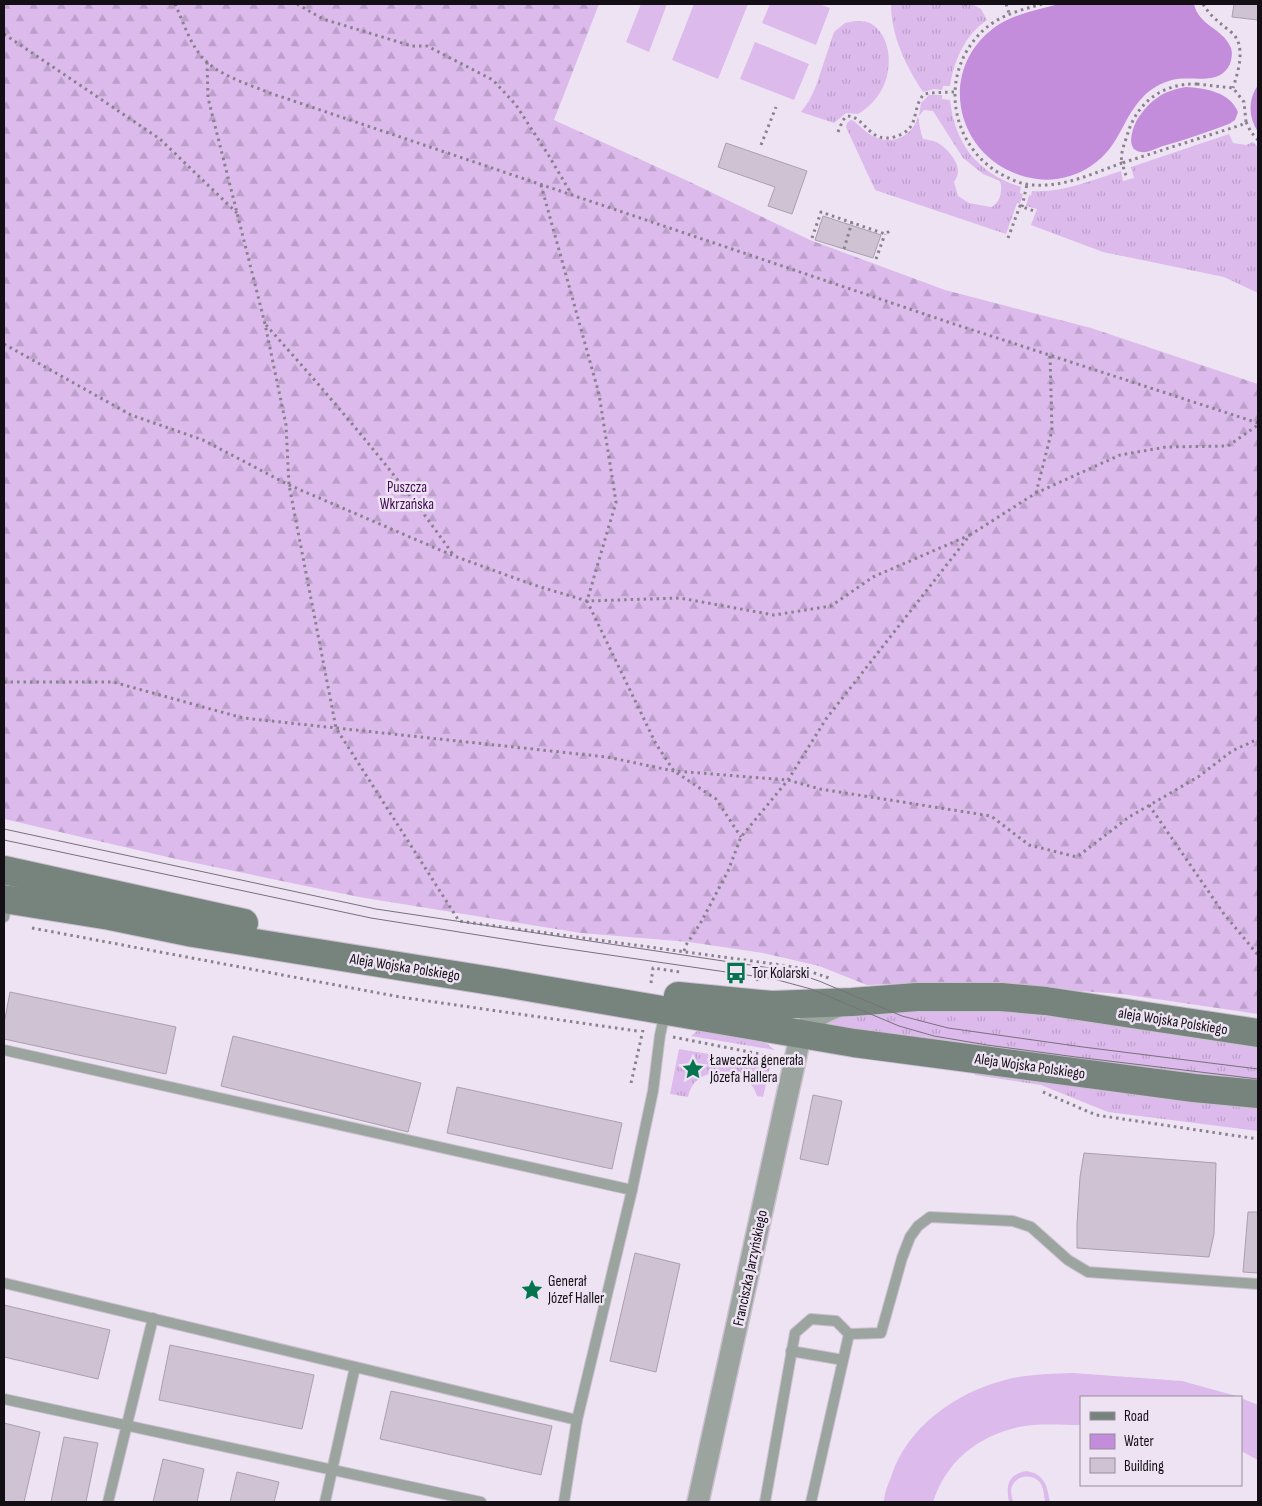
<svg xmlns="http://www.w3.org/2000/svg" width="1262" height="1506" font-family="'Sofia Sans Condensed',sans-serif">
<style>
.grass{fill:url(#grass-tufts)}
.forest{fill:url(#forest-firs)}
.pitch{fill:#dcbaec}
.water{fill:#c38ddb}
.building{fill:#cec2d3;stroke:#aa9faf}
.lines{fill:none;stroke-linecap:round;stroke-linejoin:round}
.service-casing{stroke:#cbc1cf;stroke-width:12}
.minor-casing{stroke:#cbc1cf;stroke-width:24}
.secondary-casing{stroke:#cbc1cf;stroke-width:30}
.path{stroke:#89828d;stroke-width:3;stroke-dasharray:2.5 4;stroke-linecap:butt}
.service{stroke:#9ca49f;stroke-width:10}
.minor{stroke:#9ca49f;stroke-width:21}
.secondary{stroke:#77847d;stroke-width:28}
.tram{stroke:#77707b;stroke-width:1}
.labels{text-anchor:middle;stroke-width:5;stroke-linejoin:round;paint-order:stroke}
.park-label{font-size:15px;fill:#410d53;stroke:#eee3f3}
.street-label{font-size:15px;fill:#130f15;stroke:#eee3f3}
.poi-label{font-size:15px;fill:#130f15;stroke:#eee3f3;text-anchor:start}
</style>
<defs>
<pattern id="grass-tufts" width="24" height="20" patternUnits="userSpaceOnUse" patternTransform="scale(1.25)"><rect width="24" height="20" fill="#dcbaec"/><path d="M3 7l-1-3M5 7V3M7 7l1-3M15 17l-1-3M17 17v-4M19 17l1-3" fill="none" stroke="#bc9fca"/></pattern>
<pattern id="forest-firs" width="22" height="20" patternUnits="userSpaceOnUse" patternTransform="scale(1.25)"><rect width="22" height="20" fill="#dcbaec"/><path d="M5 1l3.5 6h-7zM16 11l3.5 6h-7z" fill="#bc9fca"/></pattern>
</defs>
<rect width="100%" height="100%" fill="#eee3f3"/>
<g class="grass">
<path d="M891,4h66l17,1 7,4 6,11c-22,15 -33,40 -37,66h-7l-1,4 -8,-1 -11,3c-17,-26 -32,-56 -32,-88z"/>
<path d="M855,21c4,0 10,0 15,2 22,12 23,47 12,66 -6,11 -14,19 -24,25l-12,-1 -12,10 -33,-11 8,-11 7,-15 18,-54 11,-9z"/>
<path d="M929,95h13v4l8,1c5,44 27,73 71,87l-1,6 3,1 -3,10 -3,-1 -11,31 -131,-44 -29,-63 1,-4 4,-3 3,1c6,5 11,11 19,15 18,10 39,1 45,-19l3,16 2,6c4,1 9,1 13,3 9,4 22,18 22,29 0,4 -2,8 -4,11l4,14 11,7 22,4c9,-3 12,-17 9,-26l-17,-7 -20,-16 -30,-47 -9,-1 -5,6 2,-13z"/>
<path d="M1229,134l4,9 13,2 7,-3 5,5v146l-34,-16 -121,-25 -72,-27 6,-16 -11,-3 3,-11 2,1 1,-5c31,2 60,-11 89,-20l2,10 11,-3 -3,-11z"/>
<path d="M987,1005l271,38v42l-437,-58 -1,-10z"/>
<path d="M703,1030l60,11 12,9 -84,-14 6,-5z"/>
<path d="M679,1049l89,15 2,3 -7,30 -6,-1c-5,-16 -15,-20 -30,-22 -20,-2 -34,2 -39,23l-18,-3z"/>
<path d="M974,1068l284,36v27l-150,-19 -67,-27 -66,-10z"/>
</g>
<path class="forest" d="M4,4h595l-45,116 136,62 120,58 135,50 146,38 167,56v630l-136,-20 -127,-9 -80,-2 -48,2 -48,-19 -56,-13 -74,-11 -108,-9 -222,-36 -183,-38 -172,-40z"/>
<g class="pitch">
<path d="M641,4h26l-18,48 -23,-10z"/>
<path d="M694,4h54l-30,75 -46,-19z"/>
<path d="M770,4h49l11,4 -14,37 -54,-22z"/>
<path d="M755,42l54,22 -15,36 -54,-21z"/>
<path d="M1073,1373l109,8 58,16h-159v28c-20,0 -43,-2 -62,2 -42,9 -73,35 -86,75h-49c0,-9 4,-17 7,-25 16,-50 64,-84 114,-97 21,-6 46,-6 68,-7z"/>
<path d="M1241,1398l17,7v55l-17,-9z"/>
<path d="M1026,1471c19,3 21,15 24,31h-5c-1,-5 -1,-11 -3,-16 -5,-12 -24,-13 -30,0 -2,5 0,11 1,16h-4c-3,-16 -2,-27 17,-31z"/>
</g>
<g class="water">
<path d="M1059,4h135c5,22 28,24 36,42 3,5 2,12 0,18 -11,23 -38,11 -58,16 -11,3 -22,9 -29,17 -22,23 -23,50 -52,69 -15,10 -36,16 -54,13 -77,-10 -106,-105 -42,-152 18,-13 43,-17 64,-23z"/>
<path d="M1258,85v47c-10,-15 -10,-33 0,-47z"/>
<path d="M1186,87c19,1 44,5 52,25l-3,8 -6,4c-22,8 -44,16 -66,22 -6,2 -15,7 -22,6 -18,-2 -7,-30 0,-38 4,-6 10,-12 16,-16 9,-7 19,-9 29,-11z"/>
</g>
<g class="building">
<path d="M1234,4h24v16l-26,-3z"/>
<path d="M726,143l81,28 -15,43 -24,-8 7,-19 -57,-20z"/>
<path d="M823,216l58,19 -8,23 -58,-18z"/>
<path d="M10,992l166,35 -10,47 -162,-35v-15z"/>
<path d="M233,1036l188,47 -13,49 -187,-46z"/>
<path d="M457,1087l165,36 -10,46 -165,-36z"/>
<path d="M813,1095l29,6 -14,64 -28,-6z"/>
<path d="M1084,1153l132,10 -2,71 -5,23 -132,-9v-24l3,-47z"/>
<path d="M1248,1212h10v61l-15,-1z"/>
<path d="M635,1253l45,11 -24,108 -46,-11z"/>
<path d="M4,1305l106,25 -12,49 -94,-22z"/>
<path d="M170,1345l144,30 -12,54 -143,-29z"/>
<path d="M391,1391l161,35 -11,49 -161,-36z"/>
<path d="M4,1423l36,9 -16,70h-20z"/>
<path d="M64,1437l34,6 -12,59h-35z"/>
<path d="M163,1459l41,10 -7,33h-44z"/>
<path d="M237,1472l42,10 -5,20h-44z"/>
</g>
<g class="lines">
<g class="service-casing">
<g id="service">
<path d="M4,917l4,-17"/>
<path d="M4,1050l628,140"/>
<path d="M4,1283l573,137"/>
<path d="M849,1334l32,-1 21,-75 8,-21 8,-11 12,-9 83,4 18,6 37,33 20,12 170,12"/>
<path d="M791,1351l52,9"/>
<path d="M4,1399l477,103"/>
<path d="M108,1502l45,-184"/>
<path d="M325,1502l30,-135"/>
<path d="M564,1502l13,-82 55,-230 21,-99 7,-56 5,-22"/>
<path d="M765,1502l30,-169 16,-14 25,2 13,13 -38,168"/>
</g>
</g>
<g class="minor-casing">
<path id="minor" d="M698,1502l103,-469c12,-15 23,-22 41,-28"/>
</g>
<g class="secondary-casing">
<g id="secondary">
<path d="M4,870l240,53"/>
<path d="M4,899l106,17 83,17 317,51 344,59 340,45 64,6"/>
<path d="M678,996l94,9 80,-3 65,-5h84l45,4 212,32"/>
</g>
</g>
<g class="path">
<path d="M175,4c8,17 14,38 27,53 15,18 44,26 65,35l681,230 310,101"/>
<path d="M297,4l26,15 89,27h15l66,34 23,25 33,51 23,39"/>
<path d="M964,4h3"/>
<path d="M1006,4l3,9"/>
<path d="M1042,4c-25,7 -49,13 -66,34 -36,42 -24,107 23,135 11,6 23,12 35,12 31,2 60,-12 88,-22l5,16"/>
<path d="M1203,4c7,12 17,19 28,28 16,13 7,40 2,56"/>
<path d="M4,34l156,105 77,74"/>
<path d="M207,62l1,36 57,226 21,101 3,60 47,243 123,193 315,43 26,4 32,11"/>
<path d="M1197,84l36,4 11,14 2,20 -5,3 -119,38c-2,-9 2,-18 5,-27 9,-33 35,-53 70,-52z"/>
<path d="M1246,122l5,10 7,8"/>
<path d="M838,132l5,-12 4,-4c18,0 22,28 47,21 28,-8 16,-27 30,-43l5,-1 25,-1"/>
<path d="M761,145l15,-38"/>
<path d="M541,185l58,209 17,108 -29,99 69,143 18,27 42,28 25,38"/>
<path d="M1022,207l5,-23"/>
<path d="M812,238l9,-26 64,22 5,-3"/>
<path d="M1008,238l12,-32 14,5"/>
<path d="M844,249l8,-27"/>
<path d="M876,259l9,-25"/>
<path d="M266,325c66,74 131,149 188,231"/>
<path d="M4,344l127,71 72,25 86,45 165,71 80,29 53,16 93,-3 94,17 57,-9 42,-29 97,-42"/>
<path d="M1036,493l16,-63 -2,-75"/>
<path d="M4,682h109l130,36 364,39 67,14 114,9 32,9 171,27 38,29 48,12 52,-40 69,-40 34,-26 26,-12"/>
<path d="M1149,805l75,109 34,41"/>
<path d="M32,928l368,69 237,34"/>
<path d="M684,951l2,-6 14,-21 28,-53 13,-34 47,-57 38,-61 144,-184 66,-42 84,-38 46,-8 62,-1 30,-21"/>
<path d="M757,981l2,-19"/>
<path d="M651,983l2,-15 27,4"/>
<path d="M673,1037l102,20"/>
<path d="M631,1083l12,-53"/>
<path d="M1043,1092l53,23 162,24"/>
</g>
<use href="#service" class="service"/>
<use href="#minor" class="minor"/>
<use href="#secondary" class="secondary"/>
<g class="tram">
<path d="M4,829l372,80 414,62 29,10 83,35 46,12 135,19 175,22"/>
<path d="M4,840l367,78 170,27 233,34 37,10 88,37 35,10 53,9 89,12 182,22"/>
</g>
</g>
<defs>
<g id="bus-bare" transform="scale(1.725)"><path d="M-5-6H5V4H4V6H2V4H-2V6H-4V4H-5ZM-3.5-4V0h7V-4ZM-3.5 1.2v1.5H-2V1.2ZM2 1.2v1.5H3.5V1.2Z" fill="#05754f" stroke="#eee3f3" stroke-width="2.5" paint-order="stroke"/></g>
<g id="sight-bare" transform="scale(1.725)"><path d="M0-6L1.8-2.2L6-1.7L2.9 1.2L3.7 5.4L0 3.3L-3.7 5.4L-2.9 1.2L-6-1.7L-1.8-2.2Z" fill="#05754f" stroke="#eee3f3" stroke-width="2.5" paint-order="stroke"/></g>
</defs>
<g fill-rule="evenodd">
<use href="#bus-bare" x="736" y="973"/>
<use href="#sight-bare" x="693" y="1069"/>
<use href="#sight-bare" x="532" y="1290"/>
</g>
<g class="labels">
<g class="park-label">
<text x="407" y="492">Puszcza<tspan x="407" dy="17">Wkrzańska</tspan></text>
</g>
<g class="street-label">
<text transform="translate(405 967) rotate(9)" y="5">Aleja Wojska Polskiego</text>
<text transform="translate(1173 1021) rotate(9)" y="5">aleja Wojska Polskiego</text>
<text transform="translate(1030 1066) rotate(8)" y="5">Aleja Wojska Polskiego</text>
<text transform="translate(750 1268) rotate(-78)" y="5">Franciszka Jarzyńskiego</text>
</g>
<g class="poi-label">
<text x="752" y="978">Tor Kolarski</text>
<text x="710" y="1065">Ławeczka generała<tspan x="710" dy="17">Józefa Hallera</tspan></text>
<text x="548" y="1286">Generał<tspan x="548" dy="17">Józef Haller</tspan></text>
</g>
</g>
<rect width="1262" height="1506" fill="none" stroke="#130f15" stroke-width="10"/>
<rect x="1080" y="1396" width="162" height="90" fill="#eee3f3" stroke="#968e9a"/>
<rect x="1090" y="1412" width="25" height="8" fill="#77847d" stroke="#968e9a"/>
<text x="1124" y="1421" font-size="15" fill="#130f15">Road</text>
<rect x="1090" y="1434" width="25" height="15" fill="#c38ddb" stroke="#968e9a"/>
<text x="1124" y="1446" font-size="15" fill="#130f15">Water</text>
<rect x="1090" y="1458" width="25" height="15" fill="#cec2d3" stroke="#968e9a"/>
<text x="1124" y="1471" font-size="15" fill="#130f15">Building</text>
</svg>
